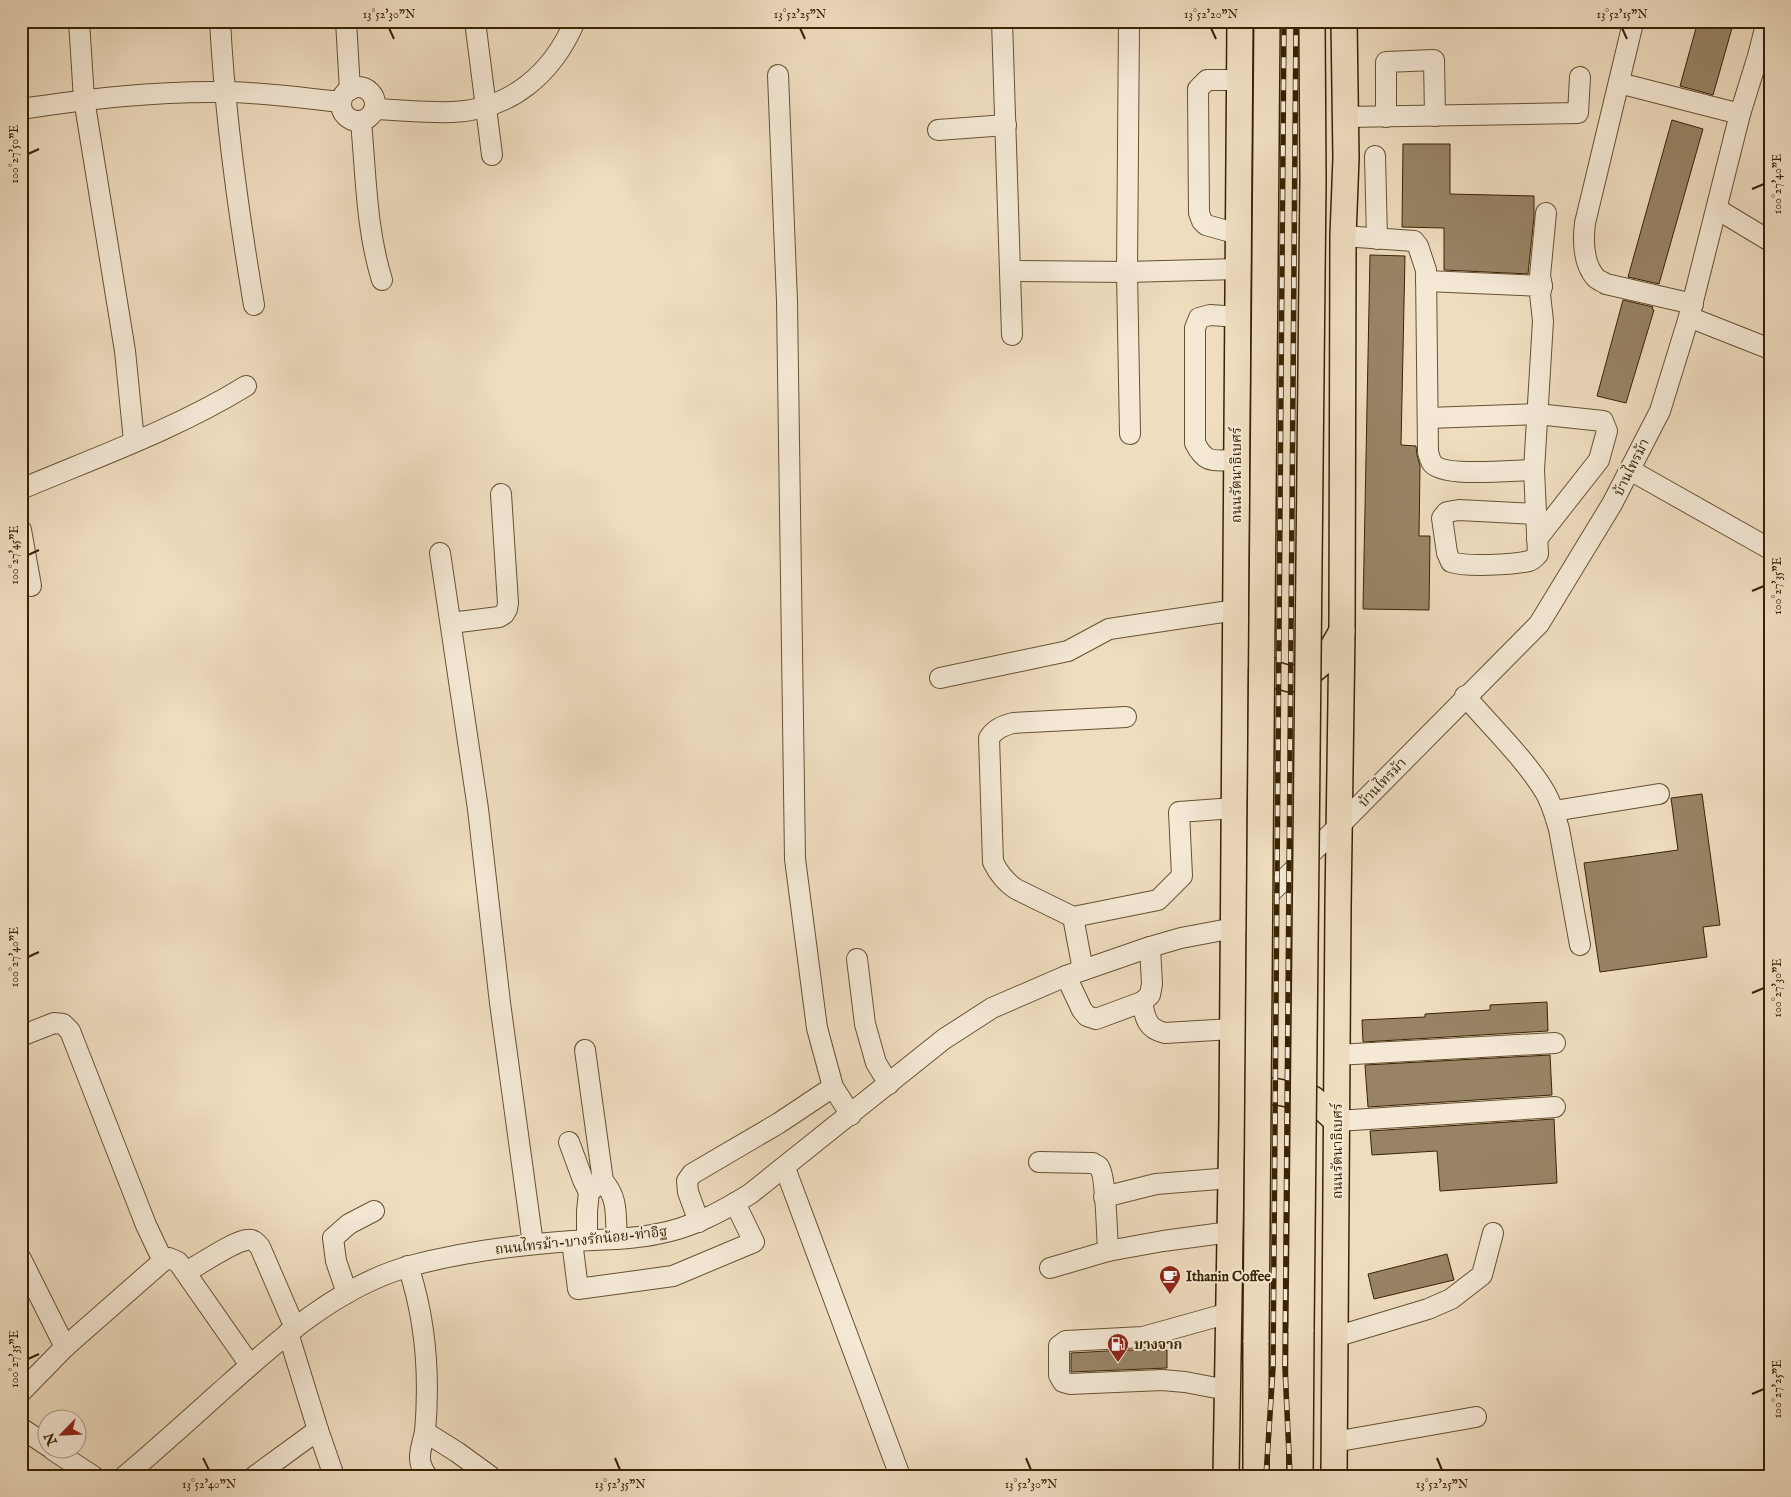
<svg xmlns="http://www.w3.org/2000/svg" width="1791" height="1497" font-family="'IM FELL English','Noto Serif Thai',serif">
<style>
.building{fill:#988465;stroke:#392302}
.lines{fill:none;stroke-linecap:round;stroke-linejoin:round}
.minor-casing{stroke:#665232;stroke-width:22}
.major-casing{stroke:#392302;stroke-width:28}
.minor{stroke:#f5e9d6;stroke-width:20}
.major{stroke:#efddc0;stroke-width:25}
.rail-casing{stroke:#392302;stroke-width:5.5}
.rail{stroke:#f5e9d6;stroke-width:4;stroke-dasharray:11;stroke-linecap:butt}
.major-bridge-casing{stroke:#392302;stroke-width:28;stroke-linecap:butt}
.major-bridge{stroke:#efddc0;stroke-width:25}
.ticks{fill:none;stroke:#392302;stroke-width:2}
.labels{text-anchor:middle;stroke-width:4;stroke-linejoin:round;paint-order:stroke}
.street-label{font-size:14px;fill:#392302;stroke:#f5e9d6}
.poi-label{font-size:14px;font-weight:bold;fill:#392302;stroke:#f5e9d6;text-anchor:start}
.neatline{fill:none;stroke:#392302;stroke-width:2}
.ticks-label{font-size:12px;text-anchor:middle;fill:#392302}
</style>
<rect width="100%" height="100%" fill="#efddc0"/>
<filter id="stains"><feTurbulence type="fractalNoise" baseFrequency=".004" numOctaves="4"/><feColorMatrix values="0 0 0 0 .2 0 0 0 0 .09 0 0 0 0 .02 0 0 0 .5 -.17"/></filter>
<radialGradient id="worn" r=".72"><stop offset=".6" stop-color="#630" stop-opacity="0"/><stop offset="1" stop-color="#630" stop-opacity=".3"/></radialGradient>
<g class="building">
<path d="M1698,21h36l-21,74 -33,-9z"/>
<path d="M1672,120l31,9 -44,155 -31,-7z"/>
<path d="M1403,144h47v50l84,2v21l-6,57 -84,-4v-42l-42,-1z"/>
<path d="M1370,255l35,1 -4,189 15,1 1,9 3,11 -1,70h11l-1,74 -66,-1z"/>
<path d="M1623,300l30,7 -1,2 2,1 -28,93 -29,-7z"/>
<path d="M1702,794l18,131 -17,2 4,30 -107,15 -16,-109 94,-13 -7,-52z"/>
<path d="M1547,1002l1,29 -185,11 -1,-22 63,-3v-3l65,-4v-5z"/>
<path d="M1550,1055l2,40 -184,12 -3,-42z"/>
<path d="M1554,1119l3,64 -117,8 -3,-40 -65,4 -2,-24z"/>
<path d="M1447,1254l7,26 -80,19 -6,-25z"/>
<path d="M1125,1350h42v18l-96,4v-19z"/>
</g>
<g class="lines">
<g class="minor-casing">
<g id="minor">
<path d="M79,21l5,78 41,252 9,90"/>
<path d="M220,21c5,96 18,190 34,284"/>
<path d="M346,21l4,69"/>
<path d="M475,21l17,134"/>
<path d="M1002,21l10,314"/>
<path d="M1129,21l-2,251 3,162"/>
<path d="M1633,23l-48,200c-2,17 -2,41 11,55 2,2 7,4 10,6l87,20"/>
<path d="M778,75l9,226 8,558 22,169 16,59 18,28"/>
<path d="M1619,83l121,31"/>
<circle cx="358" cy="104" r="17"/>
<path d="M21,109c67,-10 134,-18 202,-17 39,0 79,6 118,10"/>
<path d="M375,109c26,1 52,4 77,3 59,-2 101,-39 123,-91"/>
<path d="M1345,117l233,-4 2,-36"/>
<path d="M1386,117v-55l48,-2 1,56"/>
<path d="M361,122c5,52 5,107 21,158"/>
<path d="M938,130l68,-5"/>
<path d="M1375,156l2,83"/>
<path d="M1717,209l53,32"/>
<path d="M1238,234l-32,-9 -4,-4 -3,-8 -1,-124 9,-9h32"/>
<path d="M1343,236l71,5 4,5 8,24 2,182c1,3 2,8 4,11 11,15 83,7 102,7"/>
<path d="M1011,271l116,1 111,-3"/>
<path d="M1426,281l116,5 -2,8 3,27 -9,149 4,84c-3,3 -5,6 -9,7 -16,4 -64,6 -78,1l-4,-9 -5,-35 5,-6 12,-2 77,4"/>
<path d="M1542,286l-2,-10 6,-63"/>
<path d="M1689,317l81,32"/>
<path d="M1428,418l109,-4 66,7 4,10 -8,29 -62,79"/>
<path d="M1236,460c-22,0 -30,5 -41,-17v-115l4,-10 11,-3 29,2"/>
<path d="M1630,470l140,79"/>
<path d="M21,489c76,-32 155,-60 225,-103"/>
<path d="M21,530l10,56"/>
<path d="M440,553l38,256 22,194 33,241"/>
<path d="M451,623l48,-6 5,-3 3,-5 1,-6 -7,-109"/>
<path d="M940,678l128,-27 41,-22 127,-19"/>
<path d="M1465,696c25,29 61,64 80,96 7,12 10,24 14,37l21,116"/>
<path d="M1126,717l-113,6c-11,3 -18,6 -24,15l4,124c6,12 12,20 23,27l57,28 85,-17 24,-24 -3,-64 55,-4"/>
<path d="M1554,811l105,-17"/>
<path d="M1073,917l10,53"/>
<path d="M857,959l8,65 11,39 13,21"/>
<path d="M1066,976l16,34 5,6 9,3 46,-17 8,-7 2,-11 -2,-37"/>
<path d="M1142,1002c3,16 5,27 23,31l67,-4"/>
<path d="M21,1036l33,-13 9,1 7,7 76,194 17,36"/>
<path d="M585,1050l18,131c16,18 12,35 14,58"/>
<path d="M1336,1055l219,-12"/>
<path d="M1337,1121l218,-14"/>
<path d="M569,1142l14,38 6,12"/>
<path d="M1039,1162l54,1c1,1 6,3 6,4 7,8 8,70 9,84l55,-10 67,-9"/>
<path d="M785,1168l115,308"/>
<path d="M1104,1197l52,-13 75,-6"/>
<path d="M699,1222l-11,-30 -1,-11 5,-7 87,-51 54,-36"/>
<path d="M587,1240v-29l2,-19 14,-11"/>
<path d="M572,1241l6,48 95,-13 81,-34 -19,-39"/>
<path d="M21,1259l44,88"/>
<path d="M408,1266c18,54 22,109 17,166l32,20 33,24"/>
<path d="M1050,1268l58,-17"/>
<path d="M186,1272c13,-7 48,-31 61,-32 6,-1 9,2 13,7l35,81"/>
<path d="M347,1293l-11,-32 -3,-23 16,-14 25,-13"/>
<path d="M288,1333l30,97 16,46"/>
<path d="M1335,1337l93,-28 23,-10 31,-24 11,-42"/>
<path d="M1227,1390l-42,-8 -23,-2 -92,4 -7,-2 -4,-7v-29l7,-5 77,-4 86,-24"/>
<path d="M21,1392l44,-45 98,-86 6,-3 9,4 72,103"/>
<path d="M21,1428l27,18"/>
<path d="M425,1432c-4,18 -10,28 2,44"/>
<path d="M1334,1442l142,-25"/>
<path d="M53,1450l40,26"/>
<path d="M125,1476c32,-27 63,-55 94,-83 56,-50 116,-106 191,-127 48,-13 99,-20 149,-24 32,-3 66,-1 98,-8 34,-6 64,-22 93,-40l194,-155 48,-31 74,-32 84,-29 31,-9 53,-10 105,-102 200,-202 73,-120 48,-93 29,-94 51,-203 18,-58 9,-35"/>
<path d="M255,1476l63,-46"/>
</g>
</g>
<g class="major-casing">
<g id="major">
<path d="M1249,651l24,23 17,5 17,-4 19,-16 16,-28"/>
<path d="M1242,1106l8,-8 23,-7 40,8 24,22"/>
<path d="M1226,1476l6,-359 8,-1096"/>
<path d="M1256,1476v-136"/>
<path d="M1300,1476l1,-147"/>
<path d="M1334,1476l4,-569 4,-276 1,-395 3,-78 -2,-137"/>
</g>
</g>
<use href="#minor" class="minor"/>
<use href="#major" class="major"/>
<g class="rail-casing">
<g id="rail">
<path d="M1266,1476l7,-108 11,-1347"/>
<path d="M1290,1476l-5,-108 11,-1347"/>
</g>
</g>
<use href="#rail" class="rail"/>
<g class="major-bridge-casing">
<g id="major-bridge">
<path d="M1301,1329l12,-1148 -1,-160"/>
<path d="M1256,1340l11,-1319"/>
</g>
</g>
<use href="#major-bridge" class="major-bridge"/>
</g>
<path class="ticks" d="M389,28l5,11M800,28l5,11M1211,28l5,11M1622,28l5,11M28,154l11,-5M1752,189l12,-5M28,555l11,-5M1752,591l12,-5M28,957l11,-5M1752,993l12,-5M28,1359l11,-5M1752,1394l12,-5M203,1458l6,12M615,1458l5,12M1026,1458l5,12M1437,1458l5,12"/>
<defs>
<g id="cafe-pin" transform="scale(1.125)"><path d="M0 17L-7.5 6A9.5 9.5 0 1 1 7.5 6Z" fill="#8f2418" stroke="#f5e9d6"/><path d="M-5.5-4.5H6V0H3Q3 3.5 0 3.5H-2.5Q-5.5 3.5-5.5 0ZM3-3.2v2h1.7v-2ZM-6 4.5H4V6H-6Z" fill="#fff"/></g>
<g id="fuel-pin" transform="scale(1.125)"><path d="M0 17L-7.5 6A9.5 9.5 0 1 1 7.5 6Z" fill="#8f2418" stroke="#f5e9d6"/><path d="M-5.5-6h7V0h2V4h1.3V-2.5L3-4.5l.8-.8L6-3V5H2.5V1h-1V6h-7ZM-4.2-4.7v3.2H.2V-4.7Z" fill="#fff"/></g>
</defs>
<g fill-rule="evenodd">
<use href="#cafe-pin" x="1170" y="1276"/>
<use href="#fuel-pin" x="1118" y="1344"/>
</g>
<g class="labels">
<g class="street-label">
<text transform="translate(1631 467) rotate(-63)" y="5">บ้านไทรม้า</text>
<text transform="translate(1236 475) rotate(-90)" y="5">ถนนรัตนาธิเบศร์</text>
<text transform="translate(1382 782) rotate(-46)" y="5">บ้านไทรม้า</text>
<text transform="translate(1337 1151) rotate(-90)" y="5">ถนนรัตนาธิเบศร์</text>
<text transform="translate(581 1240) rotate(-6)" y="5">ถนนไทรม้า-บางรักน้อย-ท่าอิฐ</text>
</g>
<g class="poi-label">
<text x="1186" y="1281">Ithanin Coffee</text>
<text x="1134" y="1349">บางจาก</text>
</g>
</g>
<rect width="1791" height="1497" fill="none" stroke="#efddc0" stroke-width="55"/>
<g transform="translate(62 1434) rotate(246)"><circle r="24" fill="#f5e9d6" stroke="#aa9a81"/>
<path d="M0-4L9 19L0 12L-9 19Z" fill="#8f2418"/>
<text y="-8" font-size="14" font-weight="bold" text-anchor="middle" fill="#392302">N</text>
</g>
<rect x="28" y="28" width="1736" height="1442" class="neatline"/>
<g class="ticks-label">
<text x="389" y="18">13°52'30"N</text>
<text x="800" y="18">13°52'25"N</text>
<text x="1211" y="18">13°52'20"N</text>
<text x="1622" y="18">13°52'15"N</text>
<text transform="translate(14 154) rotate(-90)" y="4">100°27'50"E</text>
<text transform="translate(1777 184) rotate(-90)" y="4">100°27'40"E</text>
<text transform="translate(14 555) rotate(-90)" y="4">100°27'45"E</text>
<text transform="translate(1777 586) rotate(-90)" y="4">100°27'35"E</text>
<text transform="translate(14 957) rotate(-90)" y="4">100°27'40"E</text>
<text transform="translate(1777 988) rotate(-90)" y="4">100°27'30"E</text>
<text transform="translate(14 1359) rotate(-90)" y="4">100°27'35"E</text>
<text transform="translate(1777 1389) rotate(-90)" y="4">100°27'25"E</text>
<text x="209" y="1488">13°52'40"N</text>
<text x="620" y="1488">13°52'35"N</text>
<text x="1031" y="1488">13°52'30"N</text>
<text x="1442" y="1488">13°52'25"N</text>
</g>
<rect width="100%" height="100%" filter="url(#stains)"/>
<rect width="100%" height="100%" fill="url(#worn)"/>
</svg>
